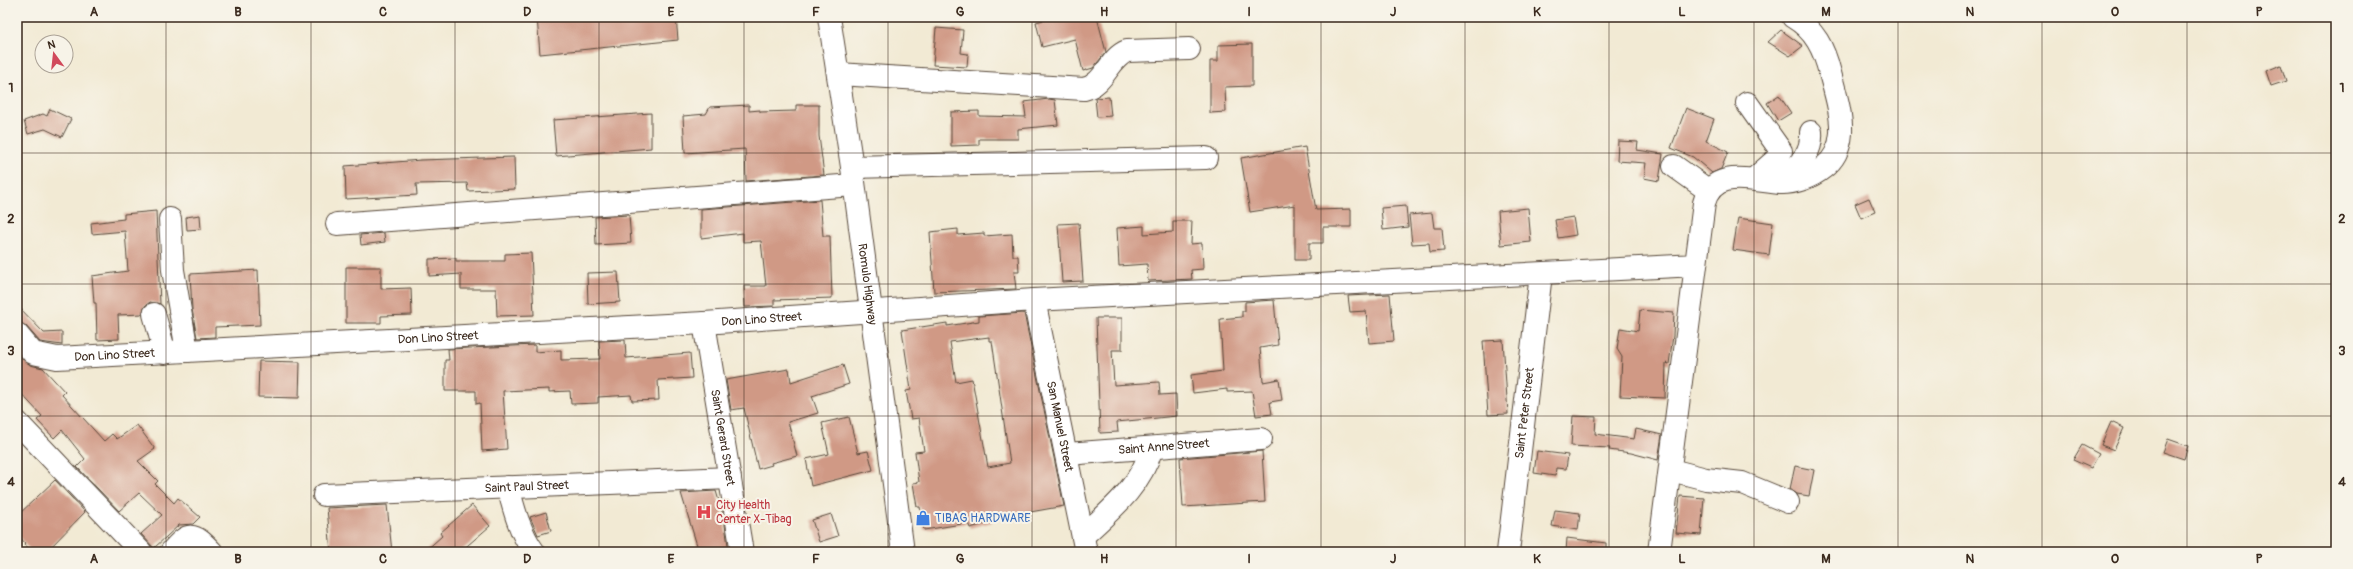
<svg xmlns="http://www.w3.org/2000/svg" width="2353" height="569" font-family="Pangolin,sans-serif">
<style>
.building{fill:#d09985;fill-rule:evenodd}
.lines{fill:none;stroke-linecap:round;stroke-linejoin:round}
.minor-casing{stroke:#564739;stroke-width:24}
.highway-casing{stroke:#564739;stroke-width:24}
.minor{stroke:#fff;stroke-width:22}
.highway{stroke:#fff;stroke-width:22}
.grid{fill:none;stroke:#3b2a1e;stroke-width:1;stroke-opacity:0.55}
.labels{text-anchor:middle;stroke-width:4;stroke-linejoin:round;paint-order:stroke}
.street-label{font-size:12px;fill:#3b2a1e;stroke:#f7f3e8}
.health-label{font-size:12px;fill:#be3a42;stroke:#f7f3e8;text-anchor:start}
.shop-label{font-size:12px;fill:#366cbe;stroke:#f7f3e8;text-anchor:start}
.neatline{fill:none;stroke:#3b2a1e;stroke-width:1.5}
.grid-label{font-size:13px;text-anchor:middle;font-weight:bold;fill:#3b2a1e}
</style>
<rect width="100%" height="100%" fill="#f7f3e8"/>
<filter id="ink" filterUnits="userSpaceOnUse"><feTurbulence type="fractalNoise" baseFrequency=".025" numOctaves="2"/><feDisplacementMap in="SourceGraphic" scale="8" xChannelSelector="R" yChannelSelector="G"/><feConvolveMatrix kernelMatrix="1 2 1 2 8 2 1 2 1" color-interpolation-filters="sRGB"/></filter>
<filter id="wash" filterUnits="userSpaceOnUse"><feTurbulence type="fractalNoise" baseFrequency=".012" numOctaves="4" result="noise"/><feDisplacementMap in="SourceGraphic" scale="16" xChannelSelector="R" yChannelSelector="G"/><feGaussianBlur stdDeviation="0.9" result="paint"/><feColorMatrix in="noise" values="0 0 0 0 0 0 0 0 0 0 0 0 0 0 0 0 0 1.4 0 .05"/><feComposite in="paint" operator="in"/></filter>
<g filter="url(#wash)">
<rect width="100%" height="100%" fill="#f2ead4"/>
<g id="blocks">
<g class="building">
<path d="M537,17h139l2,23 -138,14z"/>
<path d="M1055,17h42l9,35 -13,16 -10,3 -8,-32 -33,8 -6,-25z"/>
<path d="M936,28l27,2 -2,23 7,1 -1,13 -34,-2z"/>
<path d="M1781,30l22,16 -13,10 -22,-14z"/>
<path d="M1252,44v42l-27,1 1,25 -16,1v-52h8v-16z"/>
<path d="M2281,65l5,16 -15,5 -5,-15z"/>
<path d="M1779,95l12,18 -13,8 -11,-18z"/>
<path d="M1109,97l2,19 -14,1 -2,-19z"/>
<path d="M1049,99l6,1 3,25 -40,4v10h-39v6l-28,1v-34l28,-1v5l47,1 -2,-15z"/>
<path d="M749,105v6l11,-1v2l36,-1v-6h23v31l5,39 -78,6 -1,-32 -60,4 -2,-37 23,-2 4,-7z"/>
<path d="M1686,108l28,11 -8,22 22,11 -7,17 -9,4 -19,-16 -22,-9z"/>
<path d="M50,109l21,10 -9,18 -17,-8 -17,5 -4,-13 19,-7 4,2z"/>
<path d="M651,113v35l-95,8 -3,-36z"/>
<path d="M1618,141l20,1 -1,8 26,4 -4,27 -15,-3 2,-15 -29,-2z"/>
<path d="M1305,147l11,63 35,-1v18h-28v16h-14v17h-14v-55l-45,7 -9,-54z"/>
<path d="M514,157l1,32 -47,2 -1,-8 -51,1 1,11 -71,4 -1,-33 76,-6z"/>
<path d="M1869,198l6,14 -14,6 -6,-14z"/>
<path d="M820,200l3,36h7l2,62 -58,2v6l-29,1 -1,-21h22l-5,-45 -18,1v-9l-42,5v-29z"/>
<path d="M1406,206l2,21 -25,3 -2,-22z"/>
<path d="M1528,208l3,34 -30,3 -3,-34z"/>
<path d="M156,211l4,93 -10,-2 -5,4 -3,8 -24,1 1,24 -22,1 -1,-37h-2l-2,-27 36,-5 -3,-40 -33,3 -1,-11 33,-4v-5z"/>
<path d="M1432,213l2,15h8l2,23 -14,1 -1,-9 -17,1 -3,-29z"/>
<path d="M200,215l1,14 -14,1 -1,-13z"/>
<path d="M629,215l2,28 -35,2 -1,-28z"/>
<path d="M1573,217l3,18 -18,3 -3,-18z"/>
<path d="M1738,218l35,5 -4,32 -36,-5z"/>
<path d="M1173,221h19l-1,23 11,-1 1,26 -12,1 1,9 -44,2 -1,-17 -28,2 -2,-38 27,-2v8l29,-2z"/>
<path d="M1079,223l4,58 -21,1 -4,-58z"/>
<path d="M958,229v6l26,-2v3l28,-2 1,22h5l1,16h-5l2,17 -82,3 -4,-60z"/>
<path d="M384,233l1,9 -24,3 -1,-10z"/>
<path d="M531,253l3,62 -37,1 -1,-27h-35v-15l-32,2v-17l27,-1v3h49v-7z"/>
<path d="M346,267h35v22l30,-1 1,27 -31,1v7h-35z"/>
<path d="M258,270l2,55 -45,2v10l-18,1 -5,-29 -2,-35z"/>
<path d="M618,272l2,30 -32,2 -1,-31z"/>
<path d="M1390,294l4,47 -25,2 -3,-32 -16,1 -2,-16z"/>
<path d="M1274,300l4,45 -18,3 3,34 16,-3 3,21 -12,2 2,12 -16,2 -4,-25 -25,1v-3l-34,4 -2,-18 32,-4 -3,-52 22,-2v-6h3v-9z"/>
<path d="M17,305l27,28 18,-1v13l-22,-3 -14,-16 -9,-4z"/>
<path d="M1640,310l34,3 -1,23 -4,28 -3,-1 -1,35 -45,-2 2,-39 -5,-8 3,-21 18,3z"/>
<path d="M1024,313l40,193 -73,13 1,3 -22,6 -2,-5 -44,7 -4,-23h-3l-4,-24 6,-1 -4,-30 9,-1 -5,-33 -8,1 -5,-28 5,-1 -9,-60 45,-7v3l32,-5v-5zM989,337v4h3l18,122 -22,4 -16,-88 -16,3 -6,-40z"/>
<path d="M1096,318h26v32h-10l2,35 45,-3 1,13 16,-1 1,22 -60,6 1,10 -18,1z"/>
<path d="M625,340l1,18 64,-5 2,25 -34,2 1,20 -27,1 -1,-6 -33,2v6l-27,1 -1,-13 -21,1v-3l-46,2 4,58 -25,2 -2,-48 -4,1v-13h-31v-31h4l-1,-11 87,-4v7l26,-2v10l39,-1 -1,-18z"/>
<path d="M1503,340l5,74 -20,1 -5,-74z"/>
<path d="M17,353l13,12 13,3 22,24 -3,3 42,46 8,-7 5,5 20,-14 18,24 -17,12 20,20 -3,3 19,19 4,-5 22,19 -7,7 -14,1 -25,23 -13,-14 21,-19 -23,-22 -20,18 -42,-44 8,-8 -23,-29 -8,8 -17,-18 5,-4 -25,-27z"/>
<path d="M259,361l41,1 -1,36 -41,-1z"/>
<path d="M843,365l6,19 -37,12 6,17 -30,9 9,34 -26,7 1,2 -14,4 -14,-61 -13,2 -5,-30 63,-11 2,13z"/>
<path d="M1573,416l23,1 -1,17 39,5 2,-10 26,6 -4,25 -27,-7 -22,-3 1,-2 -39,-2z"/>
<path d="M849,417l9,36 10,-2 5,19 -62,16 -5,-27 23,-5 -7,-31z"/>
<path d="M2111,422l13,6 -10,22 -13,-5z"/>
<path d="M2168,439l20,7 -4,13 -21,-7z"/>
<path d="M2082,445l17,9 -8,14 -18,-8z"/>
<path d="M1262,451l3,51 -82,5 -3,-49z"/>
<path d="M1537,451l31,4 -2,14 -10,-1 -1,8 -21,-3z"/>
<path d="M1795,466l19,4 -5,26 -12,-2 -7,-5z"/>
<path d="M55,480l30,32 -39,40h-13l-9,-8 1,-1 -8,-9v-18z"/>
<path d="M716,491l8,27 5,34h-30l-18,-59z"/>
<path d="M1680,496l24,2 -3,37 -25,-2z"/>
<path d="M387,505l5,47h-61l-4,-44z"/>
<path d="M472,505l18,21 -30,26h-36l18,-16 -2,-3z"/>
<path d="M1555,510l25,3 -2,17 -26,-4z"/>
<path d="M546,512l5,19 -13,4 -8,-18z"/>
<path d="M831,514l7,22 -19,6 -7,-22z"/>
<path d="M1567,538l39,5v9h-40z"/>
</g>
</g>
</g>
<g filter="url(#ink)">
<use href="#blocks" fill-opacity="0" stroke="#564739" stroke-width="1"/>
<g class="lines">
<g class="minor-casing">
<g id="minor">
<path d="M838,74l246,15c21,-5 25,-31 43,-38l62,-2"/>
<path d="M1747,103l34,48 -2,6 -25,22"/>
<path d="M1674,166l35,25"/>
<path d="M852,167l354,-9"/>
<path d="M1781,183c15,-16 32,-28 30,-51"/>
<path d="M170,219l3,51 14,81"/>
<path d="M337,224l517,-39"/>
<path id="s1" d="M1034,300l52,252"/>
<path d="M154,314l11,39"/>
<path id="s2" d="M704,323l38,229"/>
<path id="s3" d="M17,334l16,19 24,5 647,-35 330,-23 662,-35 8,-62c10,-37 50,-21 77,-20 15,0 31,-6 42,-15 11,-8 17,-21 18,-35 1,-19 -6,-41 -11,-60 -6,-24 -15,-43 -37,-56"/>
<path d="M17,422l124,130"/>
<path id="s4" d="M1067,454l194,-15"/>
<path d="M1671,470l35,9 36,4 46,19"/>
<path d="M508,487c6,23 12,46 26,65"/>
<path id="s5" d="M324,495l406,-17"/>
<path d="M1083,536c29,-27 57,-49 69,-88"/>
<path d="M171,552c18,-21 22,-20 41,0"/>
<path id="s6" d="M1508,552l33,-278"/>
<path d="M1659,552l37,-287"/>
</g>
</g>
<g class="highway-casing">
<g id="highway">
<path id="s7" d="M829,17l23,150 51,385"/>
</g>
</g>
<use href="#minor" class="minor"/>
<use href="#highway" class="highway"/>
</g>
</g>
<path class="grid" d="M166,17v535M311,17v535M455,17v535M599,17v535M744,17v535M888,17v535M1032,17v535M1176,17v535M1321,17v535M1465,17v535M1609,17v535M1754,17v535M1898,17v535M2042,17v535M2187,17v535M17,153h2319M17,284h2319M17,416h2319"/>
<defs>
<g id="hospital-bare" transform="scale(1.2)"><path d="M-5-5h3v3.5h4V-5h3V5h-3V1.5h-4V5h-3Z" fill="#e0444e" stroke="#f7f3e8" stroke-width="2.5" paint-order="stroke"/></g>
<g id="shop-bare" transform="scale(1.2)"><path d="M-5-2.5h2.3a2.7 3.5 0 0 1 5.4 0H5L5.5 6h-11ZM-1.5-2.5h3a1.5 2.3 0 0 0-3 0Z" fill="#3f7fe0" stroke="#f7f3e8" stroke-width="2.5" paint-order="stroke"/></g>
</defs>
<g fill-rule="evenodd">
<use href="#hospital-bare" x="704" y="512"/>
<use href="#shop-bare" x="923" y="518"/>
</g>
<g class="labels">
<g class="street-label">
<text dy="4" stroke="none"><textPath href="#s7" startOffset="270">Romulo Highway</textPath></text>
<text dy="4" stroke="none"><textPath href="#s3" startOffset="755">Don Lino Street</textPath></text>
<text dy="4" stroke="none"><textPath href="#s3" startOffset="431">Don Lino Street</textPath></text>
<text dy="4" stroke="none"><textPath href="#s3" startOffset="107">Don Lino Street</textPath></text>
<text dy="4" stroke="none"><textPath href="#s6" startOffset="140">Saint Peter Street</textPath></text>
<text dy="4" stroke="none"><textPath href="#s1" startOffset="129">San Manuel Street</textPath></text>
<text dy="4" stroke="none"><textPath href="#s2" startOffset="116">Saint Gerard Street</textPath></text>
<text dy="4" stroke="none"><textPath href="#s4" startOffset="97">Saint Anne Street</textPath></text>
<text dy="4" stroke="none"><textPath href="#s5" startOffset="203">Saint Paul Street</textPath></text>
</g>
<g class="health-label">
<text x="716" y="509">City Health<tspan x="716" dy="14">Center X-Tibag</tspan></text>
</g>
<g class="shop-label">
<text x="935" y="522">TIBAG HARDWARE</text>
</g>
</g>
<rect width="2353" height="569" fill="none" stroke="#f7f3e8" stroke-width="44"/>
<g transform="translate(54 54) rotate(345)"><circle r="19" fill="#f7f3e8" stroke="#aca397"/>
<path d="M0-3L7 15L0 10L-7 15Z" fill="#d1495b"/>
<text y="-6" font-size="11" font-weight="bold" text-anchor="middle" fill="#3b2a1e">N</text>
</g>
<rect x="22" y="22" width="2309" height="525" class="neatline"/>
<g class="grid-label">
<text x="94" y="16">A</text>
<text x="238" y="16">B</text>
<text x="383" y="16">C</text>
<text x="527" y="16">D</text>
<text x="671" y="16">E</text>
<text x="816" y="16">F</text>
<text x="960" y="16">G</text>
<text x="1104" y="16">H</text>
<text x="1249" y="16">I</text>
<text x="1393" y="16">J</text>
<text x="1537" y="16">K</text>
<text x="1682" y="16">L</text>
<text x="1826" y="16">M</text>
<text x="1970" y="16">N</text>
<text x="2115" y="16">O</text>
<text x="2259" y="16">P</text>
<text x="11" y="92">1</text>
<text x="2342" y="92">1</text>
<text x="11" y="223">2</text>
<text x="2342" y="223">2</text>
<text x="11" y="355">3</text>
<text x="2342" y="355">3</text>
<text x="11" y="486">4</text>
<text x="2342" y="486">4</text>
<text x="94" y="563">A</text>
<text x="238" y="563">B</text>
<text x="383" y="563">C</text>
<text x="527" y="563">D</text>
<text x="671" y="563">E</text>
<text x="816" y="563">F</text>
<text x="960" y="563">G</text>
<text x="1104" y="563">H</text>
<text x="1249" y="563">I</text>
<text x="1393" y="563">J</text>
<text x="1537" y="563">K</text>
<text x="1682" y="563">L</text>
<text x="1826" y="563">M</text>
<text x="1970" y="563">N</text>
<text x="2115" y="563">O</text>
<text x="2259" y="563">P</text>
</g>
</svg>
